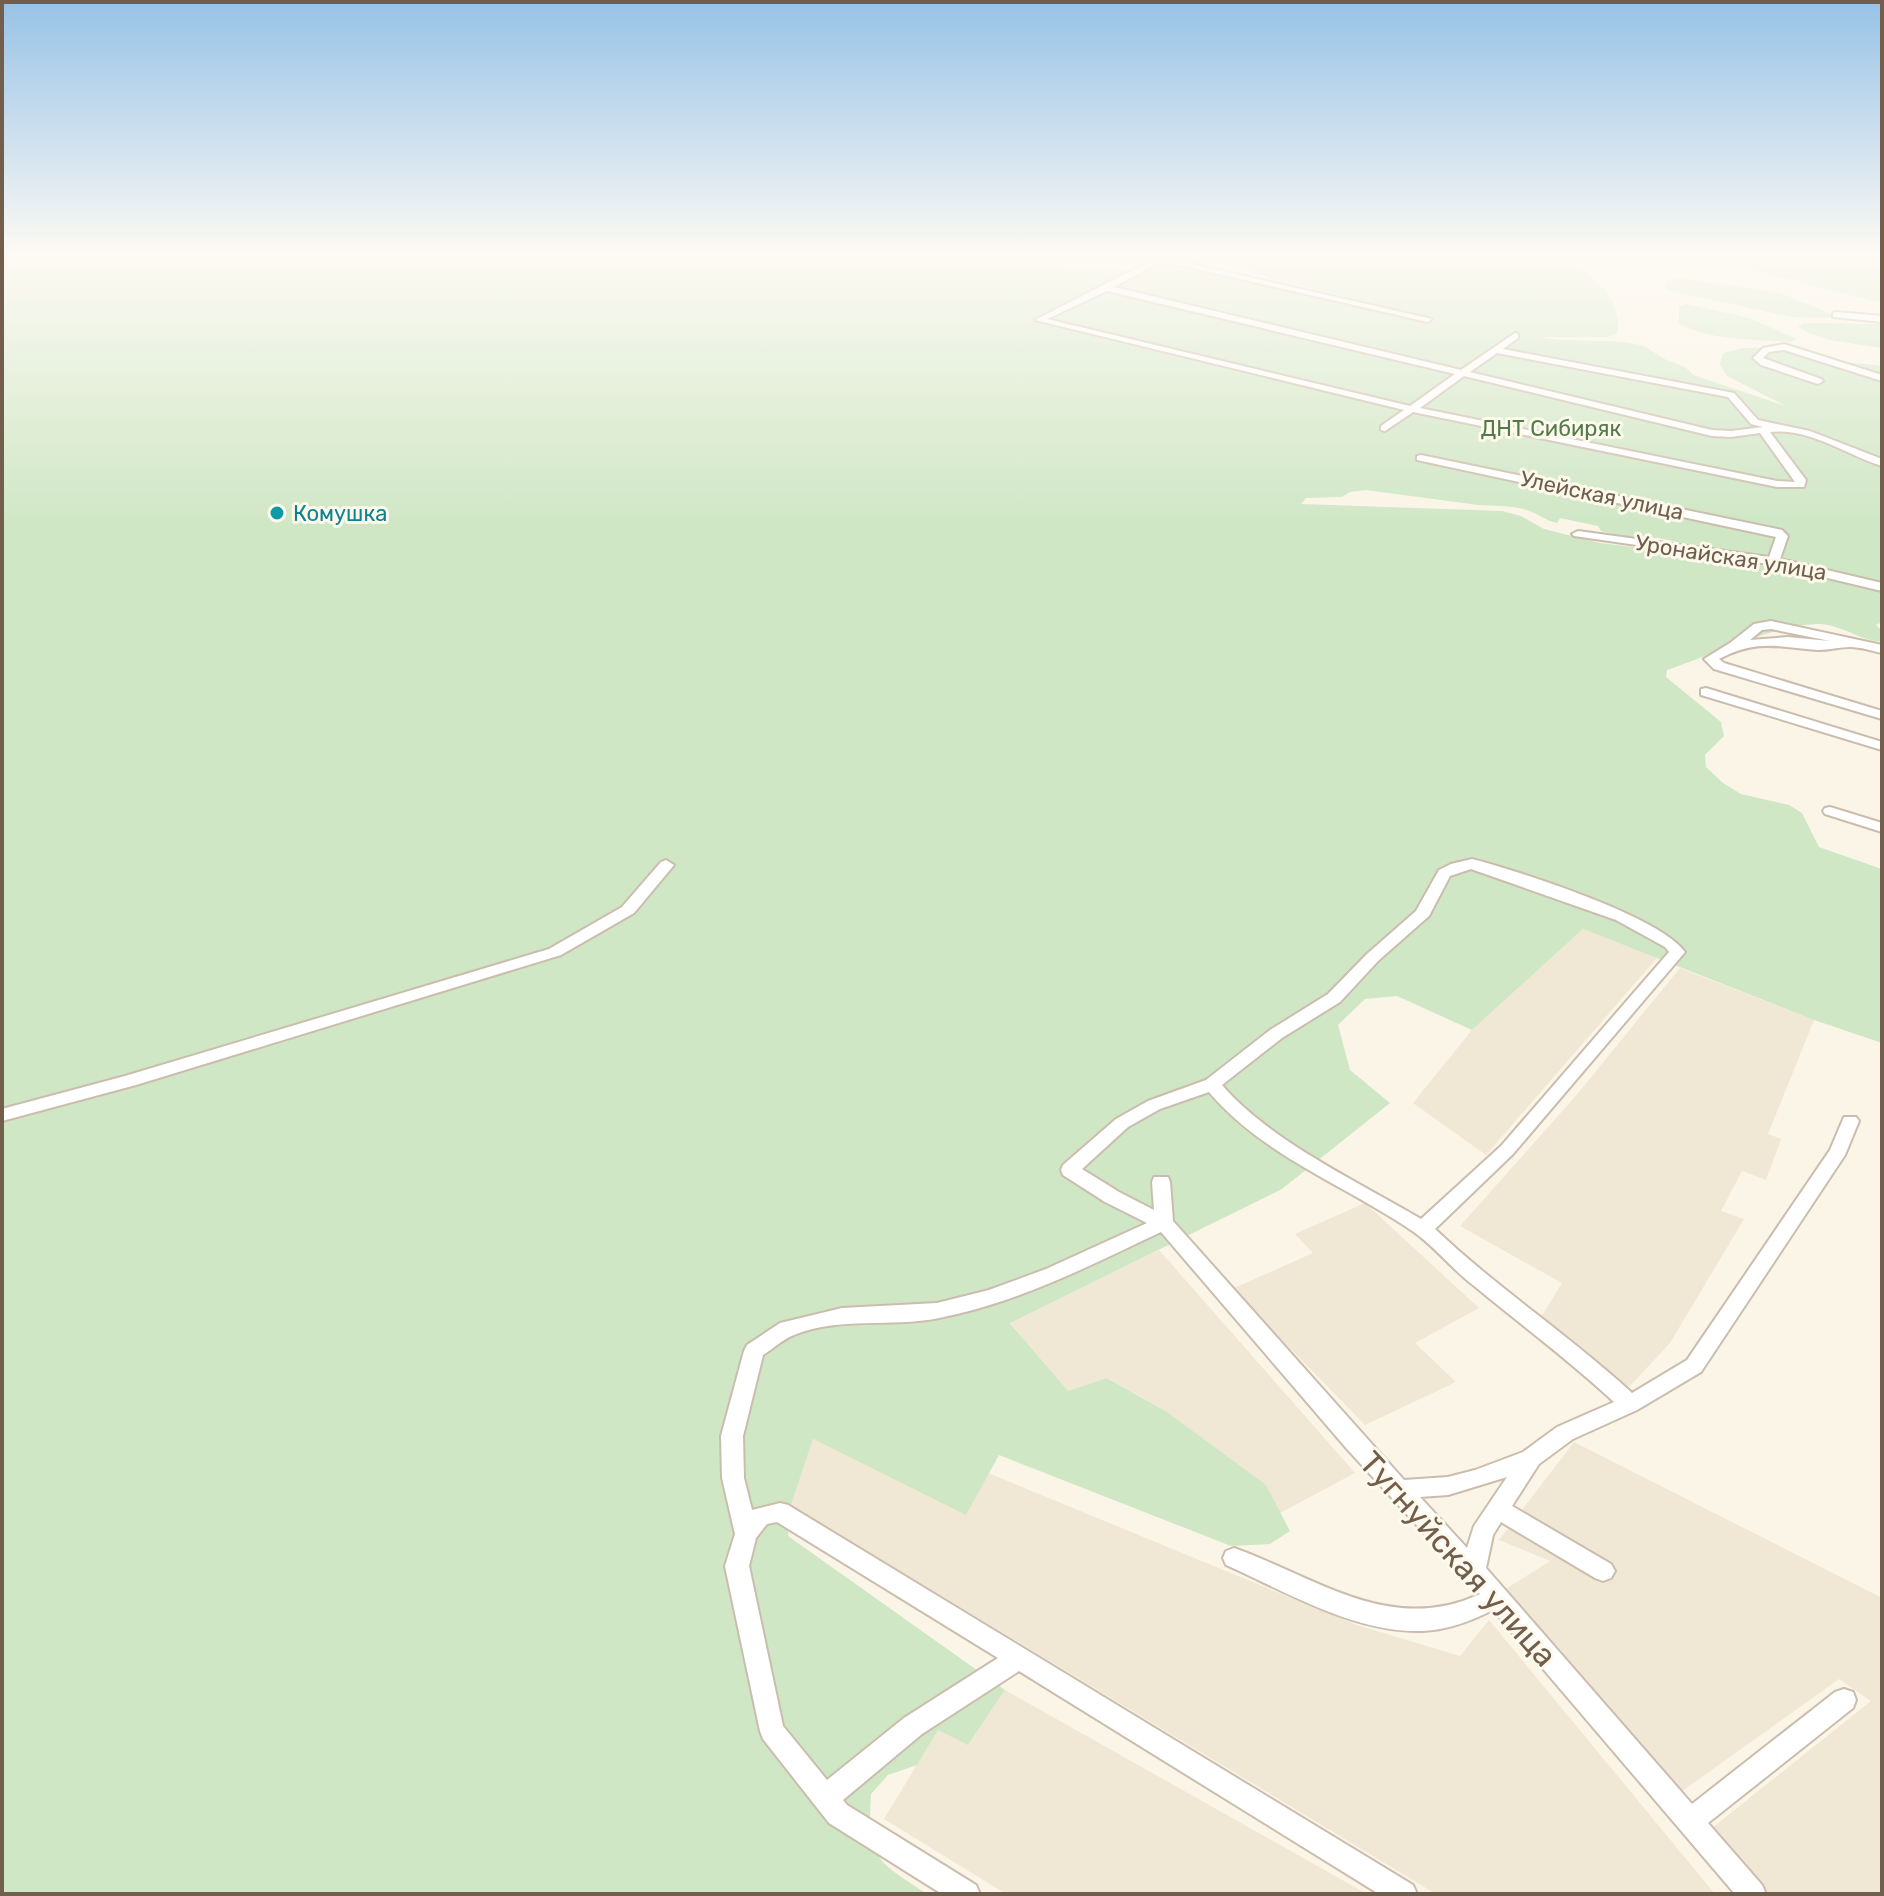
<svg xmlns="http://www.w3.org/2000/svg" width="1884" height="1896" font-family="Rubik,sans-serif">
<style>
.residential{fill:#f1e7d5}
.green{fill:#d0e7c6;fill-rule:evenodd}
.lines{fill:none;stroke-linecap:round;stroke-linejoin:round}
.minor-casing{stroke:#cbbdae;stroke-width:4}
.minor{fill:#fff;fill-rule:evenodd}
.culture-dot{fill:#0f9aa8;stroke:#fdf9ec;stroke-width:3}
.labels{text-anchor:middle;stroke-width:6;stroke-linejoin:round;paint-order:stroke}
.far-park-label{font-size:22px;fill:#537b49;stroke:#fdf9ec}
.far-street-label{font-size:22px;fill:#715e4d;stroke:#fdf9ec}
.far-culture-label{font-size:22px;fill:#0d838f;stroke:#fdf9ec;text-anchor:start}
.near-street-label{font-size:32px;fill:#715e4d;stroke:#fdf9ec}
</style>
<rect width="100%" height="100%" fill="#faf5e6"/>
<g class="residential">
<path d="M1583,929l74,29 -171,197 -73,-52 59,-73z"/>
<path d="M1680,968l134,52 -46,114 13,5 -15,41 -24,-9 -21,40 23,8 -74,124 -41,44 -94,-60 27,-44 -102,-57 114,-128z"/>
<path d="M1365,1203l114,105 -64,35 41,39 -91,43 -133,-136 81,-36 -18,-19z"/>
<path d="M1159,1250l196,223 -75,40 -38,-45 -75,-56 -59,-34 -40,14 -58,-70z"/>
<path d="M813,1439l152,75 23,-41 369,152 103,31 29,-36 226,274h-279l-645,-389z"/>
<path d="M1574,1442l308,156v296h-133l-47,-58 169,-135 -32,-22 -158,113 -177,-202 46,-29 -51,-21z"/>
<path d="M1005,1690l362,204h-361l-122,-75 54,-89 31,14z"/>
</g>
<g class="green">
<path d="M2,256h948l28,3 -10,4 7,3 174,4 20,-10 234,51 -148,-37 -7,-4 -2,-12 -4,-2h317c29,15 65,40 58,78l-11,3h-66c33,7 68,0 100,8 12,3 16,11 27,15 10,4 20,6 26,15l93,31 -59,-30 -7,-12 3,-11 20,-5 49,-1 36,13 54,6v256l-6,3 6,6v10c-19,2 -41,-18 -66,-17 -45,2 -105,31 -149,46l-1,7 55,45 3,14 -19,19 1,12 17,16 18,11 48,11 13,8 17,34 63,22v174l-68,-23 -231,-91 -111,101 -75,-34 -32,3 -27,26 12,45 40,33 -108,86 -272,134 58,68 39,-13 60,34 99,73 24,46 -20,13 -39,2 -232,-91 -33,60 -153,-76 -22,66 -3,31 217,154 -37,55 -30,-15 -21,35 -29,10 -17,19c-4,64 4,66 56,100h-925zM1366,490l112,15c18,1 37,0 54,7 10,4 15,9 25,11l3,-5 38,8 3,5 27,6 31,1 110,25 -169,-20 -56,-14 -23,-13 -19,-5 -201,-7 5,-6 36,-1 8,-5z"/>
<path d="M1698,256h184v47z"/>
<path d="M1678,278l100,14 51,21 6,5 -43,-1 -125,-27 -3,-8z"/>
<path d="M1687,304l62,14 48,21 -6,3c-37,-3 -78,-1 -112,-18v-18z"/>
<path d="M1804,323l78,1v24l-47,-7 -24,-7 -13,-7z"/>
</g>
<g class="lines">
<g class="minor-casing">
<g id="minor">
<path d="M1170,259l262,60 -4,3 -258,-59 -15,2 -41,22 347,83 54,-37 3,1v4l-15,11 231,44 24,27 52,11 72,28v7c-35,-11 -74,-39 -112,-34l36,48 -2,7h-27l-364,-75 -28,19 -4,-1v-4l23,-16 -369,-90 115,-59zM1107,291l348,83 -45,32 -363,-87zM1497,353l231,44 23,27 12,3 -32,4 -19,-1 -242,-58zM1464,376l248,60 19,1 29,-4 35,49 -18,-1 -357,-73z"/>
<path d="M1836,312l46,4v6l-49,-5v-4z"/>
<path d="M1784,344l98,31v6l-98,-31 -15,2 -6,6 58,21 2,2 -5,3 -57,-19 -8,-7 10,-10z"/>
<path d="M1421,455l361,75 6,6 -8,23 102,24v8l-113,-27 -195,-28 -2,-2 6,-3 191,26 7,-20 -359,-77v-4z"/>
<path d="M1771,621l111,24v8c-10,-2 -21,-6 -32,-6 -10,0 -21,3 -32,3 -40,-3 -61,-11 -99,9l5,4 158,48v8l-168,-50 -10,-10 26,-16 24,-19zM1771,629l59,12 -42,-4 -38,3 12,-10z"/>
<path d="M1706,688l176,54v8l-181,-55v-6z"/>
<path d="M1830,807l52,16v9l-57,-18 -2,-3 2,-3z"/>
<path d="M1472,859c46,12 188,57 213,93l-172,202 -78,75c62,59 134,106 197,164l55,-33 143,-210 14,-33h12l3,4 -14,34 -144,217 -64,38 -64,29 -34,25 -27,42 99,58 4,7 -4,7 -8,3 -8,-3 -94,-56 -8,13 -7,33 206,236 143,-112 9,-3 9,3 3,8 -3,8 -145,115 54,62 4,9h-31l-242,-284c-22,11 -45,20 -70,21 -69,2 -136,-39 -197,-66l-3,-7 3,-7 8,-3c82,29 157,88 246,46l-133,-145 -186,-217c-72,34 -144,71 -222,86 -48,10 -99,-2 -145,17 -11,4 -21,14 -31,20l-20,81 1,42 8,32 28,-7 8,2 625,380 4,9h-38l-360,-223 -97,63 -79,66 4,5 129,80 4,9h-38l-113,-71 -66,-84 -3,-8 -35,-165 10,-32 -13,-56 -1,-42 23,-85 3,-6 33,-22 62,-15 95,-5 52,-13 57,-21 101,-46 -42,-21 -42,-27 -2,-5 2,-5 53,-46 32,-18 58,-21 64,-50 58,-36 39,-40 49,-43 23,-41 12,-6zM1471,869l145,51 49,27 4,5 -168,194 -80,73c-64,-38 -151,-78 -199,-134l60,-47 58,-36 39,-42 50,-44 21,-40zM1209,1092c54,64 136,93 205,140 21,15 38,37 59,53 47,39 96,75 141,117l-57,25 -34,25 -48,18 -27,7 -44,3 -231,-259 -3,-39 -2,-5h-14l-2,5 2,28 -35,-18 -37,-23 46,-42 32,-18zM1507,1477l-33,49 -7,22 -47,-51 28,-2zM777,1522l221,136 -94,60 -77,62 -44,-54 -34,-160 7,-28 11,-14z"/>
<path d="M666,860l8,5 -40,48 -73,42 -425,130 -134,36v-12l123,-33 424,-127 73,-42 39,-45z"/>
</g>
</g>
<use href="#minor" class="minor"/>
</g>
<linearGradient id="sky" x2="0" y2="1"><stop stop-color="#97c2e6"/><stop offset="0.49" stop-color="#fdfaf4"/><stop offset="1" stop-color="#fdfaf4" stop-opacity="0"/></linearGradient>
<rect width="1884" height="521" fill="url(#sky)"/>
<circle class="culture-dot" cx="277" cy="513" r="8"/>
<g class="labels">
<g class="far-park-label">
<text x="1551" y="436">ДНТ Сибиряк</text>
</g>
<g class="far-street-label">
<text transform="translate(1602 495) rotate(12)" y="8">Улейская улица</text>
<text transform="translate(1731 557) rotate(9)" y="8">Уронайская улица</text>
</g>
<g class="far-culture-label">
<text x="293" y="521">Комушка</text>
</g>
<g class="near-street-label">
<text transform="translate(1458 1559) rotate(48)" y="11">Тугнуйская улица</text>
</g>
</g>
<rect width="1884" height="1896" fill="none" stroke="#715e4d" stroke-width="8"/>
</svg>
